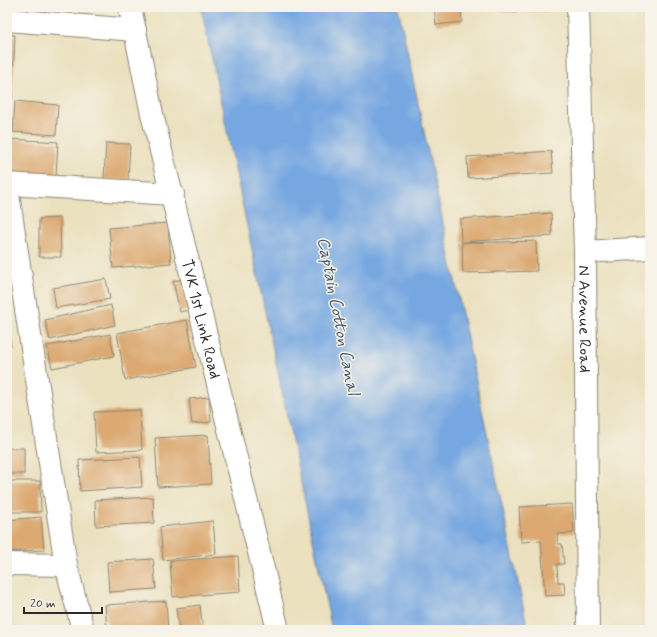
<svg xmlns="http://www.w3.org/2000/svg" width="657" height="637" font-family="Mynerve,sans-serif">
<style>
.water{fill:#77a7e1;stroke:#516986}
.building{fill:#dba971}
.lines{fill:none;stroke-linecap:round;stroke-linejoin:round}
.minor-casing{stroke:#8b8675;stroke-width:24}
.minor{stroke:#fff;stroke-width:22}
.labels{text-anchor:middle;stroke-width:3;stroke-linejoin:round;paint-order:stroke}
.street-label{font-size:16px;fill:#2b2b2b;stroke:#f7f3e8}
.water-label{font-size:17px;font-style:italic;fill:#46566b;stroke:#f7f3e8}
</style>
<rect width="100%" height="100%" fill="#f7f3e8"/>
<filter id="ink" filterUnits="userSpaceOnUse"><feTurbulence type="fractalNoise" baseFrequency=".025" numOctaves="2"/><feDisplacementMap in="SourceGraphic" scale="8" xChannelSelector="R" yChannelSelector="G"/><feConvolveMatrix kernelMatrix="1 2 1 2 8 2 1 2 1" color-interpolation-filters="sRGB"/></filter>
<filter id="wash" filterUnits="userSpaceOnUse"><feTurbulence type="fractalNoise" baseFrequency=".012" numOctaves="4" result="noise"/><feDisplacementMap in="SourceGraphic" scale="16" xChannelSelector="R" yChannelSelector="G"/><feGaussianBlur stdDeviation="0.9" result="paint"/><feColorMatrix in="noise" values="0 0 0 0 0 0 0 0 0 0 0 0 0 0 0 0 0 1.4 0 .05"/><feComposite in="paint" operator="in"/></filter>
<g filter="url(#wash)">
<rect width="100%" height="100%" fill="#ebe1bf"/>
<path class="water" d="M201,7h197l130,623h-196z"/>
<g id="blocks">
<g class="building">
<path d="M17,7h29v4l-29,-1z"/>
<path d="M434,7h27l1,15 -26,3z"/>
<path d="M503,7h44v4l-44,1z"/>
<path d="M7,35h8l-3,64 -5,-1z"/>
<path d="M15,101l43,4 -2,30 -43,-3z"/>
<path d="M10,139l48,3 -2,34 -48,-3z"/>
<path d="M106,143l24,1 -2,36 -24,-1z"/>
<path d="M551,151l2,22 -85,5 -1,-21z"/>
<path d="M551,213l1,23 -91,6 -1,-23z"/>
<path d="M60,218l1,39h-22v-38z"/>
<path d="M168,223l3,40 -58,5 -4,-40z"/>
<path d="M536,241l1,30 -74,2 -1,-30z"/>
<path d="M187,278l7,31 -14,3 -7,-31z"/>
<path d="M106,279l4,20 -54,9 -3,-20z"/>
<path d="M111,305l4,20 -65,15 -5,-20z"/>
<path d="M187,320l9,47 -71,13 -8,-47z"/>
<path d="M7,324l4,22 -4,1z"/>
<path d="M110,334l4,22 -62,12 -5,-22z"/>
<path d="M209,397l2,25 -19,2 -3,-25z"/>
<path d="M140,410l2,40 -46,2 -2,-40z"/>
<path d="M208,435l3,49 -53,3 -3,-49z"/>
<rect x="7" y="448" width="17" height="26"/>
<path d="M140,457l2,30 -62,4 -1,-31z"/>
<path d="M7,481h33l1,31h-34z"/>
<path d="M153,497l1,26 -58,3 -1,-26z"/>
<path d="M572,504l2,29 -17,1 1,10h4l2,20h-7l1,18h6l1,13 -20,1 -4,-55 -20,1 -2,-35z"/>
<path d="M41,517l3,33 -37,2v-32z"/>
<path d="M213,521l3,33 -53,6 -3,-33z"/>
<path d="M238,556l2,36 -67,5 -3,-36z"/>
<path d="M153,559l3,30 -47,3 -2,-30z"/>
<path d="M166,601l2,29h-61l-2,-25z"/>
<path d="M200,605l3,25h-24l-3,-22z"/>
</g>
</g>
</g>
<g filter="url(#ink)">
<use href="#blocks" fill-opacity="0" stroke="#8b8675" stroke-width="1"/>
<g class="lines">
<g class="minor-casing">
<g id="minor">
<path id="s1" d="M130,7l22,107 126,516"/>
<path id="s2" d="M578,7l7,245 3,378"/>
<path d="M7,20l128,10"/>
<path d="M7,184l166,10"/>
<path d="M7,188l59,377 17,65"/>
<path d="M585,252l65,-4"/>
<path d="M7,564l59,1"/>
</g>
</g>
<use href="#minor" class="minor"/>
</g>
</g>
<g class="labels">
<g class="street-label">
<text dy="6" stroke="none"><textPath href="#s2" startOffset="312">N Avenue Road</textPath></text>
<text dy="6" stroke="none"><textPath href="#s1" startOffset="320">TVK 1st Link Road</textPath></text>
</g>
<g class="water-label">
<text transform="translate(339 316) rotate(79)" y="6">Captain Cotton Canal</text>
</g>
</g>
<rect width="657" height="637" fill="none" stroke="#f7f3e8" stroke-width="24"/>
<path d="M24 607v6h78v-6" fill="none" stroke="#2b2b2b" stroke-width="2"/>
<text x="30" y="607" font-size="12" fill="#2b2b2b" stroke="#f7f3e8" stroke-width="3" paint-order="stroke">20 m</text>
</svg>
